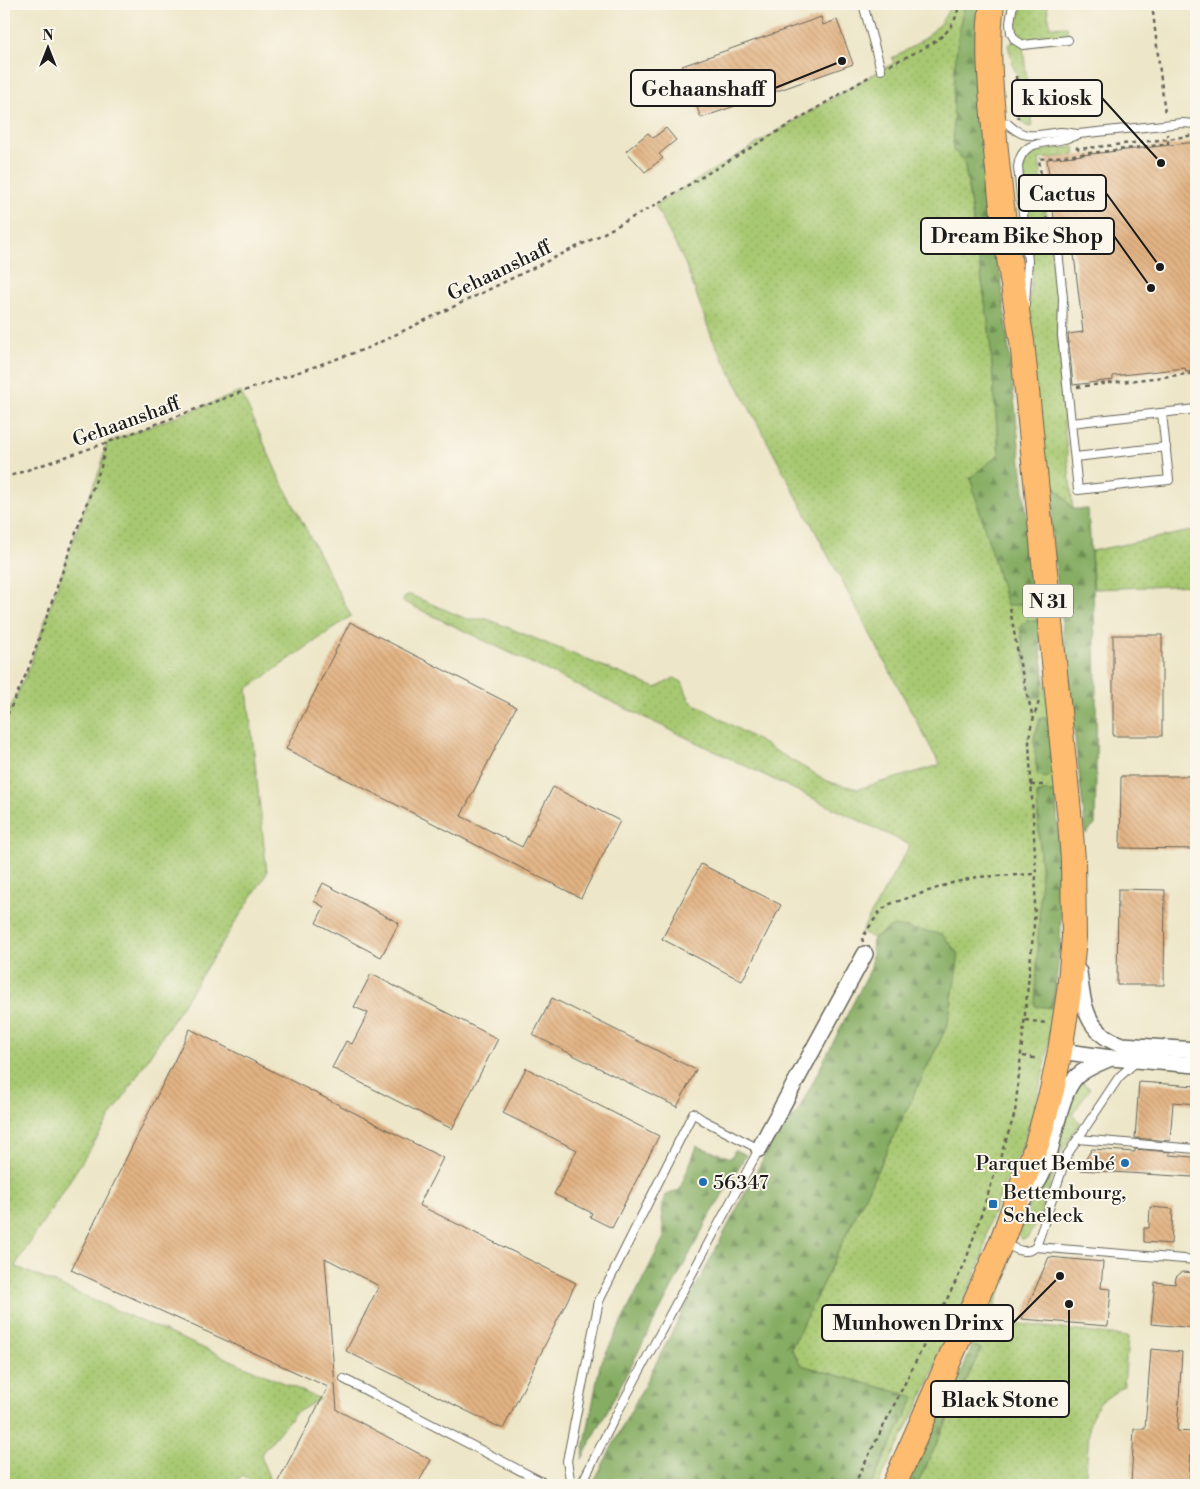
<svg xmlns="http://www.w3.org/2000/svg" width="1200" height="1489" font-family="'Libre Bodoni',serif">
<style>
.grass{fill:url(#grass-dots);stroke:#627247}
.forest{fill:url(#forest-firs);stroke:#516440}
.building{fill:url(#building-back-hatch)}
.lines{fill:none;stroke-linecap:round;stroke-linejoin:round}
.service-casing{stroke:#656358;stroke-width:10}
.minor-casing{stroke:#656358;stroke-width:18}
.primary-casing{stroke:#656358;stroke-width:26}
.path{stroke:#656358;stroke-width:2.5;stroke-dasharray:4 4;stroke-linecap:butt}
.service{stroke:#fff;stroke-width:8}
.minor{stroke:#fff;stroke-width:15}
.primary{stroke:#fdbc6f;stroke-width:24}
.poi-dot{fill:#1f6fb2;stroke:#fbf7ec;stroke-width:2}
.labels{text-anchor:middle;stroke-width:4;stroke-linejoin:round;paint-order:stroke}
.shield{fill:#fbf7ec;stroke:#5f5e5a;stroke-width:1}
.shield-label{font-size:19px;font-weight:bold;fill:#1c1c1c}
.street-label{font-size:20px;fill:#1c1c1c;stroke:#fbf7ec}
.poi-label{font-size:20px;fill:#1c1c1c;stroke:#fbf7ec;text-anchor:start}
.leader{fill:none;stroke:#1c1c1c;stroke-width:2}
.callout-dot{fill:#1c1c1c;stroke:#fbf7ec;stroke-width:2}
.callout{fill:#fbf7ec;stroke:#1c1c1c;stroke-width:2}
.callout-label{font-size:21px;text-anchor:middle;font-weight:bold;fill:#1c1c1c}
</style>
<defs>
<pattern id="grass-dots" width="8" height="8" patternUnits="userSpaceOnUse" patternTransform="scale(1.25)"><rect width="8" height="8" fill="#a8c972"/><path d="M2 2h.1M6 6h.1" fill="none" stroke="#90ac62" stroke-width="1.8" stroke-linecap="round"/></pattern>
<pattern id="forest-firs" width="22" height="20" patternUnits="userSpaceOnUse" patternTransform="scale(1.25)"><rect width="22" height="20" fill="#86ad64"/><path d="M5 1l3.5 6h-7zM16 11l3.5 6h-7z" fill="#6d8c52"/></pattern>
<pattern id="building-back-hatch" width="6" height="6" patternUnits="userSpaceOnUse" patternTransform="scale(1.25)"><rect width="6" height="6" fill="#e2b383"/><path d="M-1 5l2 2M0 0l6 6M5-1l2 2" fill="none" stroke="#c19971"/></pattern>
</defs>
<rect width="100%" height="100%" fill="#fbf7ec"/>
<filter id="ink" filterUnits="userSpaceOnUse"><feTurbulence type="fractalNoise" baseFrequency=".02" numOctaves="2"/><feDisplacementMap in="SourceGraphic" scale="10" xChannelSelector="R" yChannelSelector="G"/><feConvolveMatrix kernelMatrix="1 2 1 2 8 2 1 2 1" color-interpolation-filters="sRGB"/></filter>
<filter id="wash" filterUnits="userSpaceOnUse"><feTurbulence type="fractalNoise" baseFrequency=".0096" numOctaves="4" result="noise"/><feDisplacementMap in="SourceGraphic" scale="20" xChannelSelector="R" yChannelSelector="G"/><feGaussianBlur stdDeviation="1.12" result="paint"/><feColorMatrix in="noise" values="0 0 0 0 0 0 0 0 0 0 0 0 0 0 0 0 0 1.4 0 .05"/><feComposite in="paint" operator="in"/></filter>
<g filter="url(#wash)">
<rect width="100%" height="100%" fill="#ede6c8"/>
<g class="grass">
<path d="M951,4h14l-5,19 -7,127 11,10 25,168 10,126 8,151 29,-3 2,19 -11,-1 17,56 9,69 -13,-27 -6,20 3,35h18l1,20 -10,-2 -9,3 4,78 10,136 5,-24 -4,40 -6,37 -12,49 -12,38 -19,39 -14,36 -6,34 -63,145 -42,83h-7l43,-88 -113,-32 -10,-16 157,-325 -54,-98 -21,12 -12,-6 49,-87 -508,-244 6,-7 59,25h20l169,69 18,-10 8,4 8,19 139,81 29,7 82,-24 -228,-427 -27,-75 -30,-58 201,-121 38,-21 -2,-5c25,-14 48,-26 59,-54z"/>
<path d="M1013,4h34l3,23 17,-1 1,14 -45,5 9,82 -6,-1 -6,-6 -3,-46 -3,-5 -6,-24 7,-5 -4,-7z"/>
<path d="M1074,147l1,8 -36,4 19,139 -1,37 7,54v35l9,85 -20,-25h-7l-18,-176 4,-31v-17l-10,-94 1,-4 3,1c9,-17 31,-14 48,-16z"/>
<path d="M241,392l37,83 73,141 -104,73 20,184 -252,393 305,133 -26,15 -33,40 3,11 8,20h-24l3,-3 -8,-7 -10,10h-229v-763l24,-52 56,-160 17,-43 5,-24z"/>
<path d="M1196,530v55l-102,4 -3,-38z"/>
<path d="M1081,1082l9,6 -18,27 8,7 -19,30 -22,66 -11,19 -5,2 -3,-1 -3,-5 2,-9 24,-43 27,-85z"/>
<path d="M1004,1265l5,2 -15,41 1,13 133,16 -4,49 -25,17 -9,17 -5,65h-168l64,-136 -9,-4z"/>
</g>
<g class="forest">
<path d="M965,4h17l6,201 5,46 8,26 35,325 -29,4 -37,-128 29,-24 -10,-126 -25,-168 -11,-10c1,-49 -1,-100 12,-146z"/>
<path d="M1046,484h7l20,25h15c8,105 10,210 7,316l-9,9z"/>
<path d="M1027,620l11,1 6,55 -4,21 -10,1 -10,-70z"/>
<path d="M1041,718h6l6,27 2,28 -10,5 -8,-4 -3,-36z"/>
<path d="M1046,791l10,2c4,71 11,145 -5,215l-16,-2 6,-134 -4,-78z"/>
<path d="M894,926l48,8 17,21 -11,69 -157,325 10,16 114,32 -44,88h-279l184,-351 21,-21 74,-145 2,-30z"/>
<path d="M697,1146l34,12 4,-8 11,5 -39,66 -125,238 18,-94 64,-128 -3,-28 4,-14 14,-4z"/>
<path d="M972,1345l9,4 -64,136h-11l58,-118z"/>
</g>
<g id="blocks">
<g class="building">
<path d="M821,17l2,8 14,-5 16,44 -152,54 -19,-52z"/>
<path d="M666,128l10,12 -17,14 4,4 -18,14 -19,-21 22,-18 5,5z"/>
<path d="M1196,142v229l-10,1 -1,-4 -72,8v4l-40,5 -5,-51 15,-2 -11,-95 -10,1 -6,-2 -9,-77z"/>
<path d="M350,622l166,85 -55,109 61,31 31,-60 67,34 -39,77 -295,-149z"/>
<rect x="1113" y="635" width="49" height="101"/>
<path d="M1121,776h75v73l-76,-1z"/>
<path d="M701,864l80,41 -39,76 -80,-42z"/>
<path d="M323,883l76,40 -18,34 -65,-34 8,-16 -10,-6z"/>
<path d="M1118,889l47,1 -1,95h-47z"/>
<path d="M371,974l127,65 -46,90 -120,-61 14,-27 6,3 16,-31 -14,-6z"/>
<path d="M552,998l144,72 -19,37 -144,-72z"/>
<path d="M190,1029l253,129 -24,47 157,78 -73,146 -157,-78 33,-65 -54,-28 12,152 94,50 -14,25h-141l52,-98 -257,-117z"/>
<path d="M526,1068l133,68 -47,92 -22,-11 2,-4 -38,-19 23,-44 -74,-37z"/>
<path d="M1139,1082l57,4v18l-23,-2 -3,39 -35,-3z"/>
<path d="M1092,1149l43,3v-3l35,3 -1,3 24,2v20l-114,-7z"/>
<path d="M1150,1207l23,2 -2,35 -27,-2v-14h5z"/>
<path d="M1049,1257l54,5 -2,26 10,1 -3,37 -86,-7z"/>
<path d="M1182,1272l14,1v55l-45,-4 4,-42 20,2 1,-7z"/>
<path d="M1151,1349l31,3 -5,79 15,1 -3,53h-58l3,-56h11z"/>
</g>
</g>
</g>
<g filter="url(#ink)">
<use href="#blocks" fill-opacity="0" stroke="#656358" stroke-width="1"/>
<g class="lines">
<g class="service-casing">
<g id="service">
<path d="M863,4l18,66"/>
<path d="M1013,4l-3,19 1,10 4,7 8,5 45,-5"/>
<path d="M1007,123c19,19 30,11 54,9 5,0 11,1 16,2"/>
<path d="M1057,241l6,57 -1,37 9,88"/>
<path d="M1025,304l3,-43 -10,-94c3,-27 26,-23 46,-28 5,-1 10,-3 15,-5l103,-11 14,1"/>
<path d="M1162,413l7,67 -91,10 -7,-67 125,-14"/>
<path d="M1075,457l91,-10"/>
<path d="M1078,1139l118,10"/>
<path d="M1003,1243c11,5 22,13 33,4l31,-92 52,-78 18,-16"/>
<path d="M1036,1247l160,13"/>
<path d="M344,1379l204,106"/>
<path d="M571,1485l-4,-24 32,-160 94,-188 10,7 56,29 -144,268 -34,68"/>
</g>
</g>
<g class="minor-casing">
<g id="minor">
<path d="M1079,972c4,33 7,61 43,73l74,5"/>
<path d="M1060,1051l51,7 85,7"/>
<path d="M759,1149l106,-195"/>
<path d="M1022,1201c5,-7 13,-14 17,-21 16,-27 17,-83 38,-104 9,-8 22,-13 34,-18"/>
</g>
</g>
<g class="primary-casing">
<path id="primary" d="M894,1485l107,-242 36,-99 15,-54 8,-39 9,-59 5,-55 -1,-77 -3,-38 -48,-481c-12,-70 -22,-141 -28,-212 -3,-42 -8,-83 -2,-125"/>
</g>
<g class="path">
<path d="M1152,4l13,110"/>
<path d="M890,65c21,-12 55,-22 65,-46 2,-5 3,-10 5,-15"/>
<path d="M1016,76l2,42"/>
<path d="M1076,147l3,2 89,-10 -1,-5"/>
<path d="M1052,233l-1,-10h-4l-8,-64 129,-15v-5l27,-4"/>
<path d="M1077,387l119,-14"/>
<path d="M4,478l102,-35 135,-51 127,-44 227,-110 60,-33 217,-130"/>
<path d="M1010,608l9,52 14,58"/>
<path d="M4,722l24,-52 56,-160 17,-43 5,-24"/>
<path d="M1031,785h16"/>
<path d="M863,942l-1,-4 18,-27 10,-7 62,-21 25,-6 59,-3"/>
<path d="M1025,1020l21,3"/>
<path d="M1023,1056l16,3"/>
<path d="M854,1485l111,-222 50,-150 19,-188 2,-51 -7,-132 1,-12 9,-29"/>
</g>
<use href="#service" class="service"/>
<use href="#minor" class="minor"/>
<use href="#primary" class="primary"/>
</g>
</g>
<g class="poi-dot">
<circle cx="1125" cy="1163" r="5"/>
<circle cx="703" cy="1182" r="5"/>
<rect x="988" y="1199" width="10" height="10" rx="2.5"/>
</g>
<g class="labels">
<rect class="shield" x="1023" y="584.5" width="50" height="33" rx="4"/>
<g class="shield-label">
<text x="1048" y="608">N 31</text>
</g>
<g class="street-label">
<text transform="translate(499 270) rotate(-26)" y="7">Gehaanshaff</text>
<text transform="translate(126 421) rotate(-20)" y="7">Gehaanshaff</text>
</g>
<g class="poi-label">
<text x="1115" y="1170" text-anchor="end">Parquet Bembé</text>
<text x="713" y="1189">56347</text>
<text x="1003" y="1199">Bettembourg,<tspan x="1003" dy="23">Scheleck</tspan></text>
</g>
</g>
<path class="leader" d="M842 61L775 88M1161 163L1102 98M1160 267L1106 193M1151 288L1114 236M1060 1276L1013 1323M1069 1304L1069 1399"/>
<g class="callout-dot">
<circle cx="842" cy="61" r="5"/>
<circle cx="1161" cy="163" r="5"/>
<circle cx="1160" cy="267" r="5"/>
<circle cx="1151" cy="288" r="5"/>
<circle cx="1060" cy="1276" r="5"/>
<circle cx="1069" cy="1304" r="5"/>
</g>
<g class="callout">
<rect x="631" y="70" width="144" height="36" rx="5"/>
<rect x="1012" y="80" width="90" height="36" rx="5"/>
<rect x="1019" y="175" width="87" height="36" rx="5"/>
<rect x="921" y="218" width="193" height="36" rx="5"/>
<rect x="822" y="1305" width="191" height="36" rx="5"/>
<rect x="931" y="1381" width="138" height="36" rx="5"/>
</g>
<g class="callout-label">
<text x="703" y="96">Gehaanshaff</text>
<text x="1057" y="105">k kiosk</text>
<text x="1062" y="201">Cactus</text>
<text x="1017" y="243">Dream Bike Shop</text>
<text x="918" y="1330">Munhowen Drinx</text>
<text x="1000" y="1407">Black Stone</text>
</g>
<rect width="1200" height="1489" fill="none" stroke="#fbf7ec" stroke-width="20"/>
<g transform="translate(48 48)" stroke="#fbf7ec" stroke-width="4" paint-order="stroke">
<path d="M0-4L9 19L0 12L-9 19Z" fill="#1c1c1c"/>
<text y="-8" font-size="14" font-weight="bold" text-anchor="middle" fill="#1c1c1c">N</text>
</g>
</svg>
